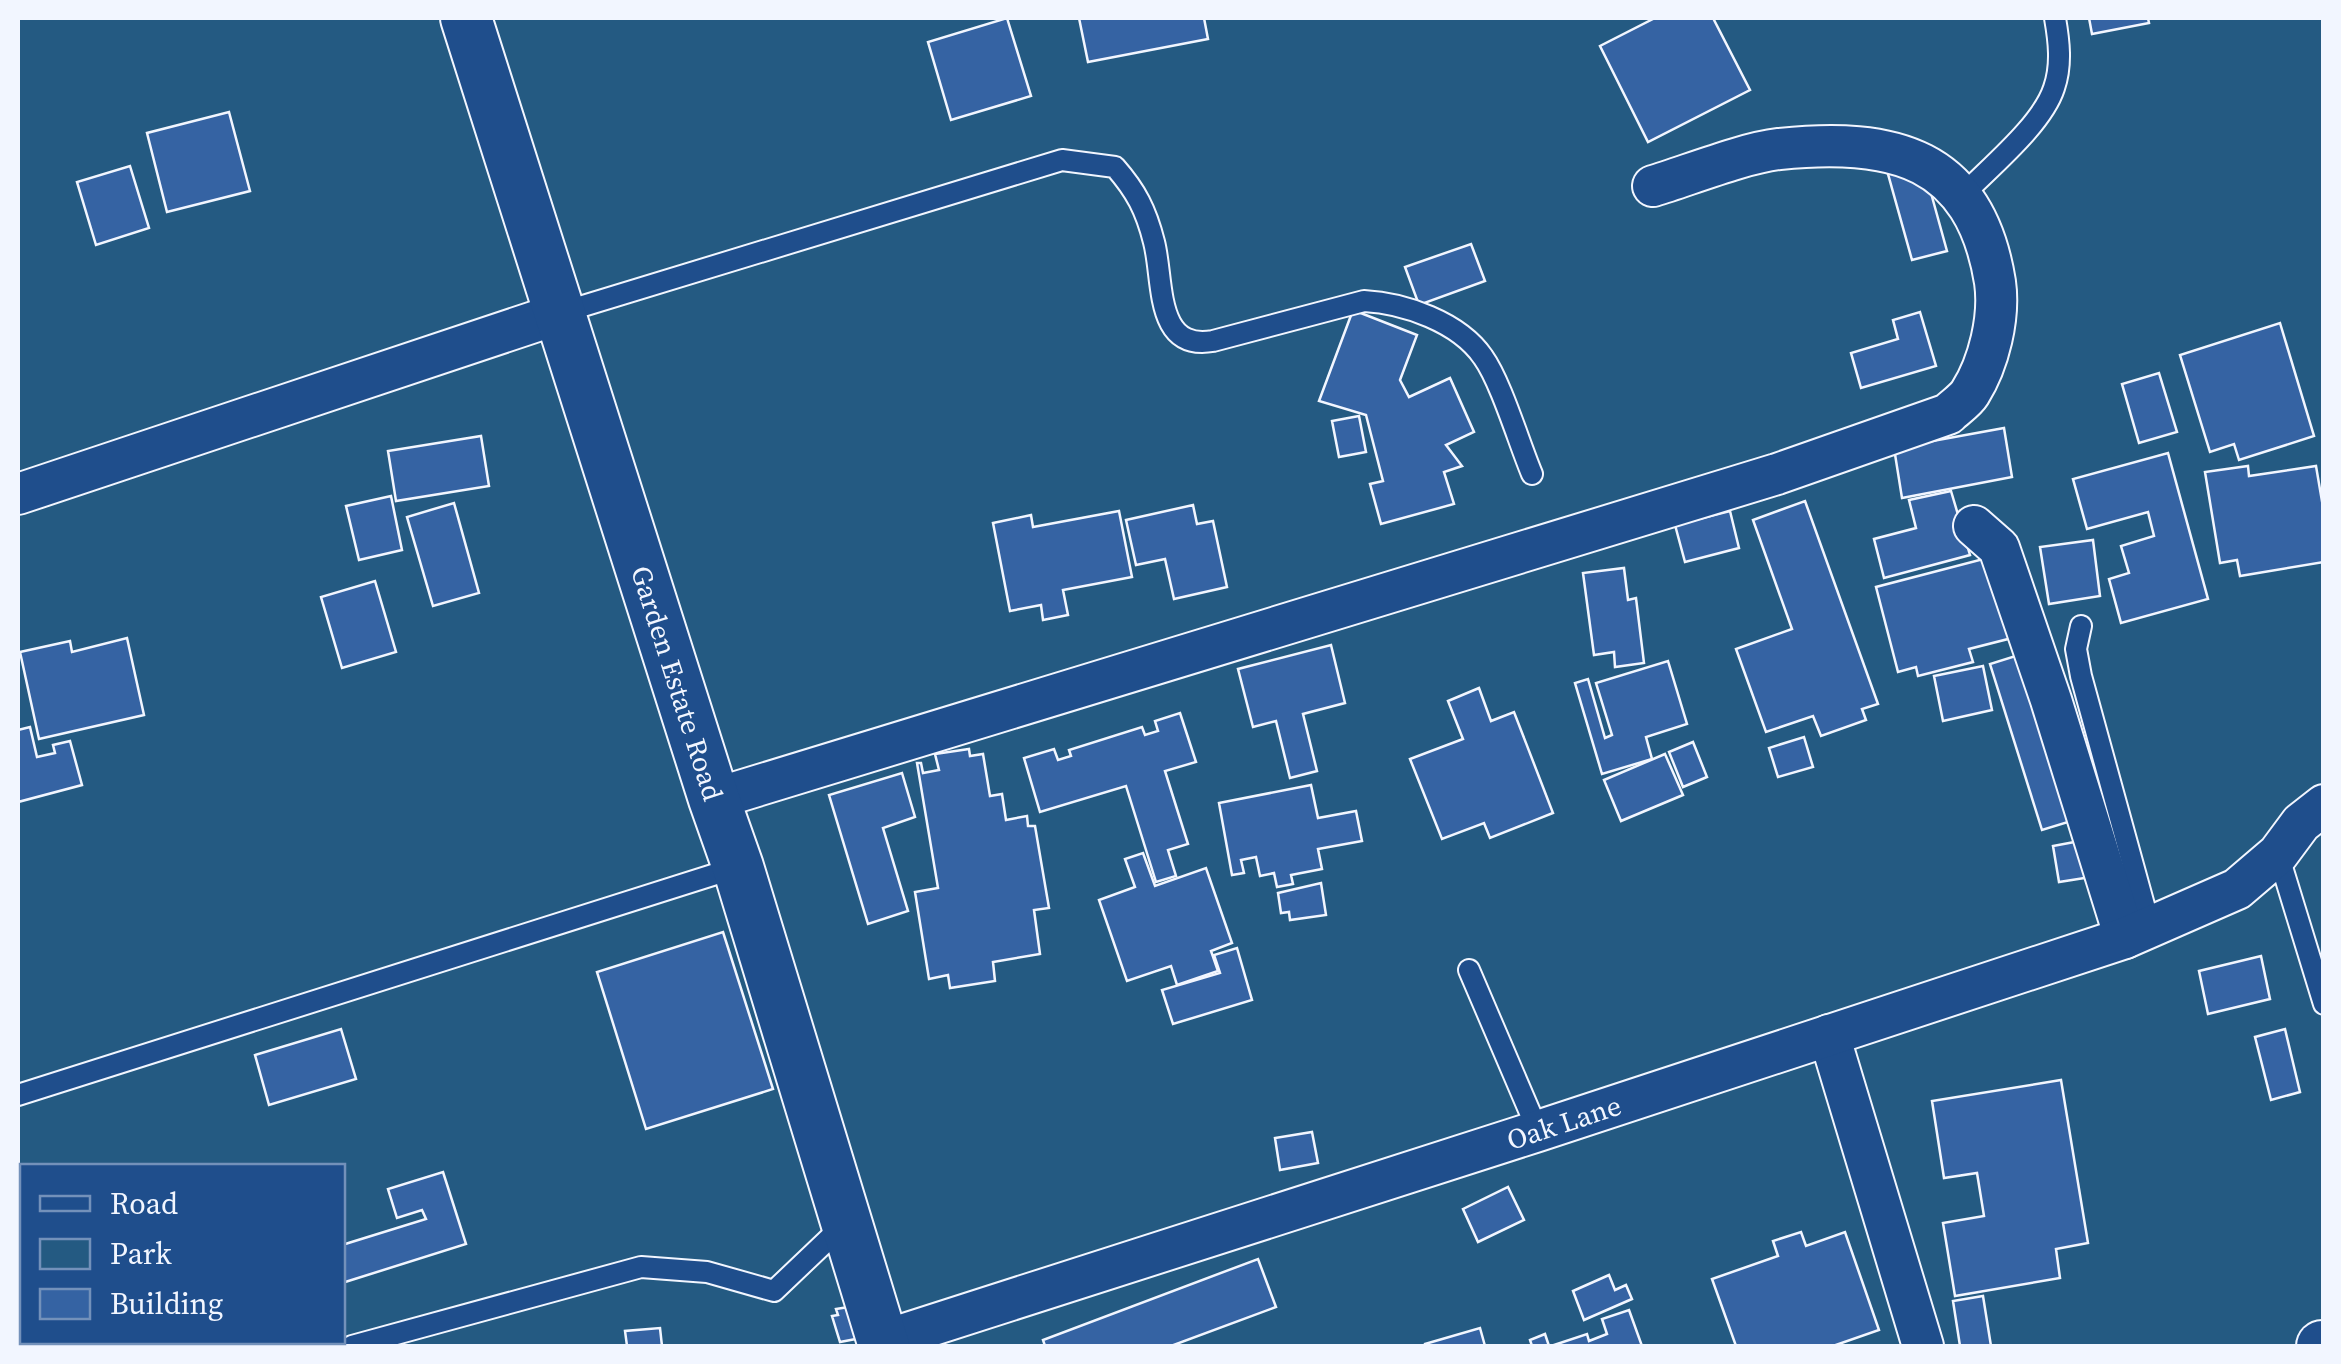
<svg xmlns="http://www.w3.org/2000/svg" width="2341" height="1364" font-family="'Source Serif 4',serif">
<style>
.green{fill:#245a82;stroke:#a8bbd7;stroke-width:2.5;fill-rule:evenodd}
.building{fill:#3563a3;stroke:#f2f6ff;stroke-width:2.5}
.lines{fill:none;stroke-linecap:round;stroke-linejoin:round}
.service-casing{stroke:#f2f6ff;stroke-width:24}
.minor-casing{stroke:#f2f6ff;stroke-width:44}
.tertiary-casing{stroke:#f2f6ff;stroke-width:54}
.service{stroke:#1f4e8c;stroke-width:20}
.minor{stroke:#1f4e8c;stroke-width:40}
.tertiary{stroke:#1f4e8c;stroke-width:50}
.labels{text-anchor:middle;stroke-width:8;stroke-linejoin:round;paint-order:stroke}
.street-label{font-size:28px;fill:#f2f6ff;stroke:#1f4e8c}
</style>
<rect width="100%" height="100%" fill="#1f4e8c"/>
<path class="green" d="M18,18h2305v1328h-2305zM22,1166h320v176h-320z"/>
<g class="building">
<path d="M1007,18l24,78 -80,24 -23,-78z"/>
<path d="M1079,18h125l4,21 -120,23z"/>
<path d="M1655,18h58l37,72 -102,52 -48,-96z"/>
<path d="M2089,18h59l1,5 -57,11z"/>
<path d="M229,112l21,79 -83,21 -20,-79z"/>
<path d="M1923,164l24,87 -35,9 -24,-86z"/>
<path d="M130,166l19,62 -53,17 -19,-63z"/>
<path d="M1471,244l14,37 -66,24 -14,-38z"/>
<path d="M1353,310l64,25 -17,45 9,17 41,-19 24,54 -28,13 16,21 -18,6 10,32 -73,20 -11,-40 13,-3 -17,-66 -47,-14z"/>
<path d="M1920,312l16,54 -75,22 -10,-35 47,-14 -5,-19z"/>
<path d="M2280,323l34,113 -75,24 -5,-16 -24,8 -30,-97z"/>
<path d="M2159,373l18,59 -38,11 -17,-59z"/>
<path d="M1359,416l7,36 -27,5 -7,-36z"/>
<path d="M2004,428l8,49 -110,21 -8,-50z"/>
<path d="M481,436l8,50 -93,15 -8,-50z"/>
<path d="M2168,453l40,146 -87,24 -12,-44 20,-6 -8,-27 33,-10 -6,-24 -61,17 -14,-50z"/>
<path d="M2248,466l1,10 67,-10 8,47v49l-84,14 -3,-16 -17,3 -15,-91z"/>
<path d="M1951,491l19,64 -86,23 -10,-39 42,-11 -7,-28z"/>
<path d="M391,496l11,54 -43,10 -13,-54z"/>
<path d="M1805,501l73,203 -16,5 4,11 -45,16 -8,-20 -47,16 -30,-83 56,-20 -39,-109z"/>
<path d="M454,503l25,90 -46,13 -26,-89z"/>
<path d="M1193,505l4,19 16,-3 14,66 -53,12 -9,-40 -29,6 -10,-45z"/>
<path d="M1119,511l13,66 -69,13 5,25 -25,5 -2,-15 -31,6 -17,-88 38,-8 2,12z"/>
<path d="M1730,511l9,37 -54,14 -10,-37z"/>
<path d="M2093,540l7,56 -51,8 -9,-57z"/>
<path d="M1991,557l21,81 -43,11 4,13 -55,14 -2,-9 -18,5 -22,-85z"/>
<path d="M1624,568l4,32 8,-2 8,65 -29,4 -1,-15 -20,3 -11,-82z"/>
<path d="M375,581l21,71 -54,16 -21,-71z"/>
<path d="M127,638l17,77 -105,24 -19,-87 50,-11 2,11z"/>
<path d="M1331,645l14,58 -42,11 14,57 -27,7 -14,-57 -23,6 -15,-58z"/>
<path d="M2025,653l53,166 -36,11 -52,-166z"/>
<path d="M1668,661l19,63 -41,13 6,22 -50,15 -27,-91 13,-4 17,59 7,-3 -16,-52z"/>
<path d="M1983,666l9,44 -49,11 -9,-45z"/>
<path d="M1479,688l12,33 23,-9 39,101 -63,25 -6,-15 -42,16 -32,-80 53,-20 -15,-38z"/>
<path d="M1180,713l16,49 -31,9 23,73 -20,6 8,26 -20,6 -30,-96 -86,26 -16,-54 30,-9 4,11 13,-4 -2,-6 73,-23 3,8 13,-4 -3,-10z"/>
<path d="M30,727l7,30 18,-4 -2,-8 17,-4 12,44 -64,17v-72z"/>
<path d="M1804,737l9,30 -35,10 -9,-29z"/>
<path d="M1693,742l14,35 -24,10 -14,-35z"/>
<path d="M969,749l1,7 13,-2 7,42 12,-2 4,26 21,-4 1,10h7l14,82 -15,2 6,44 -47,8 2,19 -45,7 -2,-13 -19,4 -14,-87 23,-4 -21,-125h4l2,10 16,-3 -4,-16z"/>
<path d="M1665,754l18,41 -62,26 -17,-41z"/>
<path d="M902,773l13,44 -32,11 25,83 -40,13 -39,-129z"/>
<path d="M1311,785l7,33 38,-7 6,30 -44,8 4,20 -31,6 2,9 -16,3 -3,-14 -14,3 -4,-19 -15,3 3,13 -12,2 -13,-72z"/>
<path d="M2085,840l6,37 -32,5 -6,-36z"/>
<path d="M1143,853l12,33 51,-18 26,75 -21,8 7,20 -41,14 -6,-19 -44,15 -28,-81 36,-13 -10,-28z"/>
<path d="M1321,883l5,32 -36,5 -1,-8 -8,1 -3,-20z"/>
<path d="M723,932l50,157 -127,40 -49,-157z"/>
<path d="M1237,948l15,52 -79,24 -11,-34 58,-17 -6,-18z"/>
<path d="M2261,956l9,43 -62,15 -9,-43z"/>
<path d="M341,1029l15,50 -87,26 -14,-50z"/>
<path d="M2285,1029l15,63 -29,8 -16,-63z"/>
<path d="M2061,1080l27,163 -32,6 4,29 -105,18 -12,-73 41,-7 -7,-43 -33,5 -12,-77z"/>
<path d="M1312,1132l6,31 -38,7 -5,-32z"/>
<path d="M443,1172l23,72 -124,39v-38l84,-26 -4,-9 -25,8 -9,-29z"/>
<path d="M1508,1187l16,33 -46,22 -15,-33z"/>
<path d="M1801,1232l5,14 39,-14 34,98 -46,16h-97l-24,-67 66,-23 -5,-15z"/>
<path d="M1258,1259l18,48 -105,39h-126l-2,-6z"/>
<path d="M1609,1275l6,15 11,-5 6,14 -48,21 -11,-29z"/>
<path d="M1983,1296l8,50h-31l-7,-45z"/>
<path d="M855,1306l6,32 -21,4 -8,-26 6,-1 -2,-6z"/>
<path d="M1629,1310l13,36h-91l36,-12 2,7 18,-7 -5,-15z"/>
<path d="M660,1328l2,18h-35l-2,-15z"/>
<path d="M1480,1328l5,18h-60v-2z"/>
<path d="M1545,1334l4,12h-17l-2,-6z"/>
</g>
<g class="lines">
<g class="service-casing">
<g id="service">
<path d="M1963,195c27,-28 79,-70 91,-107 8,-23 5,-47 1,-70"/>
<path d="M560,313l502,-153 53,7c21,24 31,43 39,75 10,38 0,109 59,99l151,-40c40,2 95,21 119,56 18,25 36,86 49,117"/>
<path d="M2081,626l-5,23 5,27 69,251"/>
<path d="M2278,854l46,150"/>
<path d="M1469,970l69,161"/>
<path d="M18,1095l720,-228"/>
<path d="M352,1346l289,-79 66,5 67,19 61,-58 4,10"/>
</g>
</g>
<g class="minor-casing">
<g id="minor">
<path d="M18,494l540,-180"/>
<path d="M1974,526l25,22 52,152 74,238"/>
<path d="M714,799l1063,-325 171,-60c7,-7 17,-13 22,-21 19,-30 30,-76 25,-111 -20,-125 -102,-145 -216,-133 -35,4 -90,26 -126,37"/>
<path d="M1829,1035l94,311"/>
<path id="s1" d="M883,1341l655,-210 587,-193 112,-49 41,-35 23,-31 23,-18"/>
</g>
</g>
<g class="tertiary-casing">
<g id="tertiary">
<path id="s2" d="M466,18l248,781 24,68 146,479"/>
<path d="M2322,1346h2"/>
</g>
</g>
<use href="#service" class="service"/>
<use href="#minor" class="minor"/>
<use href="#tertiary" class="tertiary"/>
</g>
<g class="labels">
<g class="street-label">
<text dy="10" stroke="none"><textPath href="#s2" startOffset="698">Garden Estate Road</textPath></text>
<text dy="10" stroke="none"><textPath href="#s1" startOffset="715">Oak Lane</textPath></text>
</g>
</g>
<rect width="2341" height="1364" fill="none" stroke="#f2f6ff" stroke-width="40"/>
<rect x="20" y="1164" width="325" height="180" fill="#1f4e8c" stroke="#7391ba" stroke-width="2.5"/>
<rect x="40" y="1196" width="50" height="15" fill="#1f4e8c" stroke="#7391ba" stroke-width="2.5"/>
<text x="110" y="1214" font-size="30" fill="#f2f6ff">Road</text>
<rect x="40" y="1239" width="50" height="30" fill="#245a82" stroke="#7391ba" stroke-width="2.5"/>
<text x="110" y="1264" font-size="30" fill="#f2f6ff">Park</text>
<rect x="40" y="1289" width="50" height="30" fill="#3563a3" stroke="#7391ba" stroke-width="2.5"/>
<text x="110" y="1314" font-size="30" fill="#f2f6ff">Building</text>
</svg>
